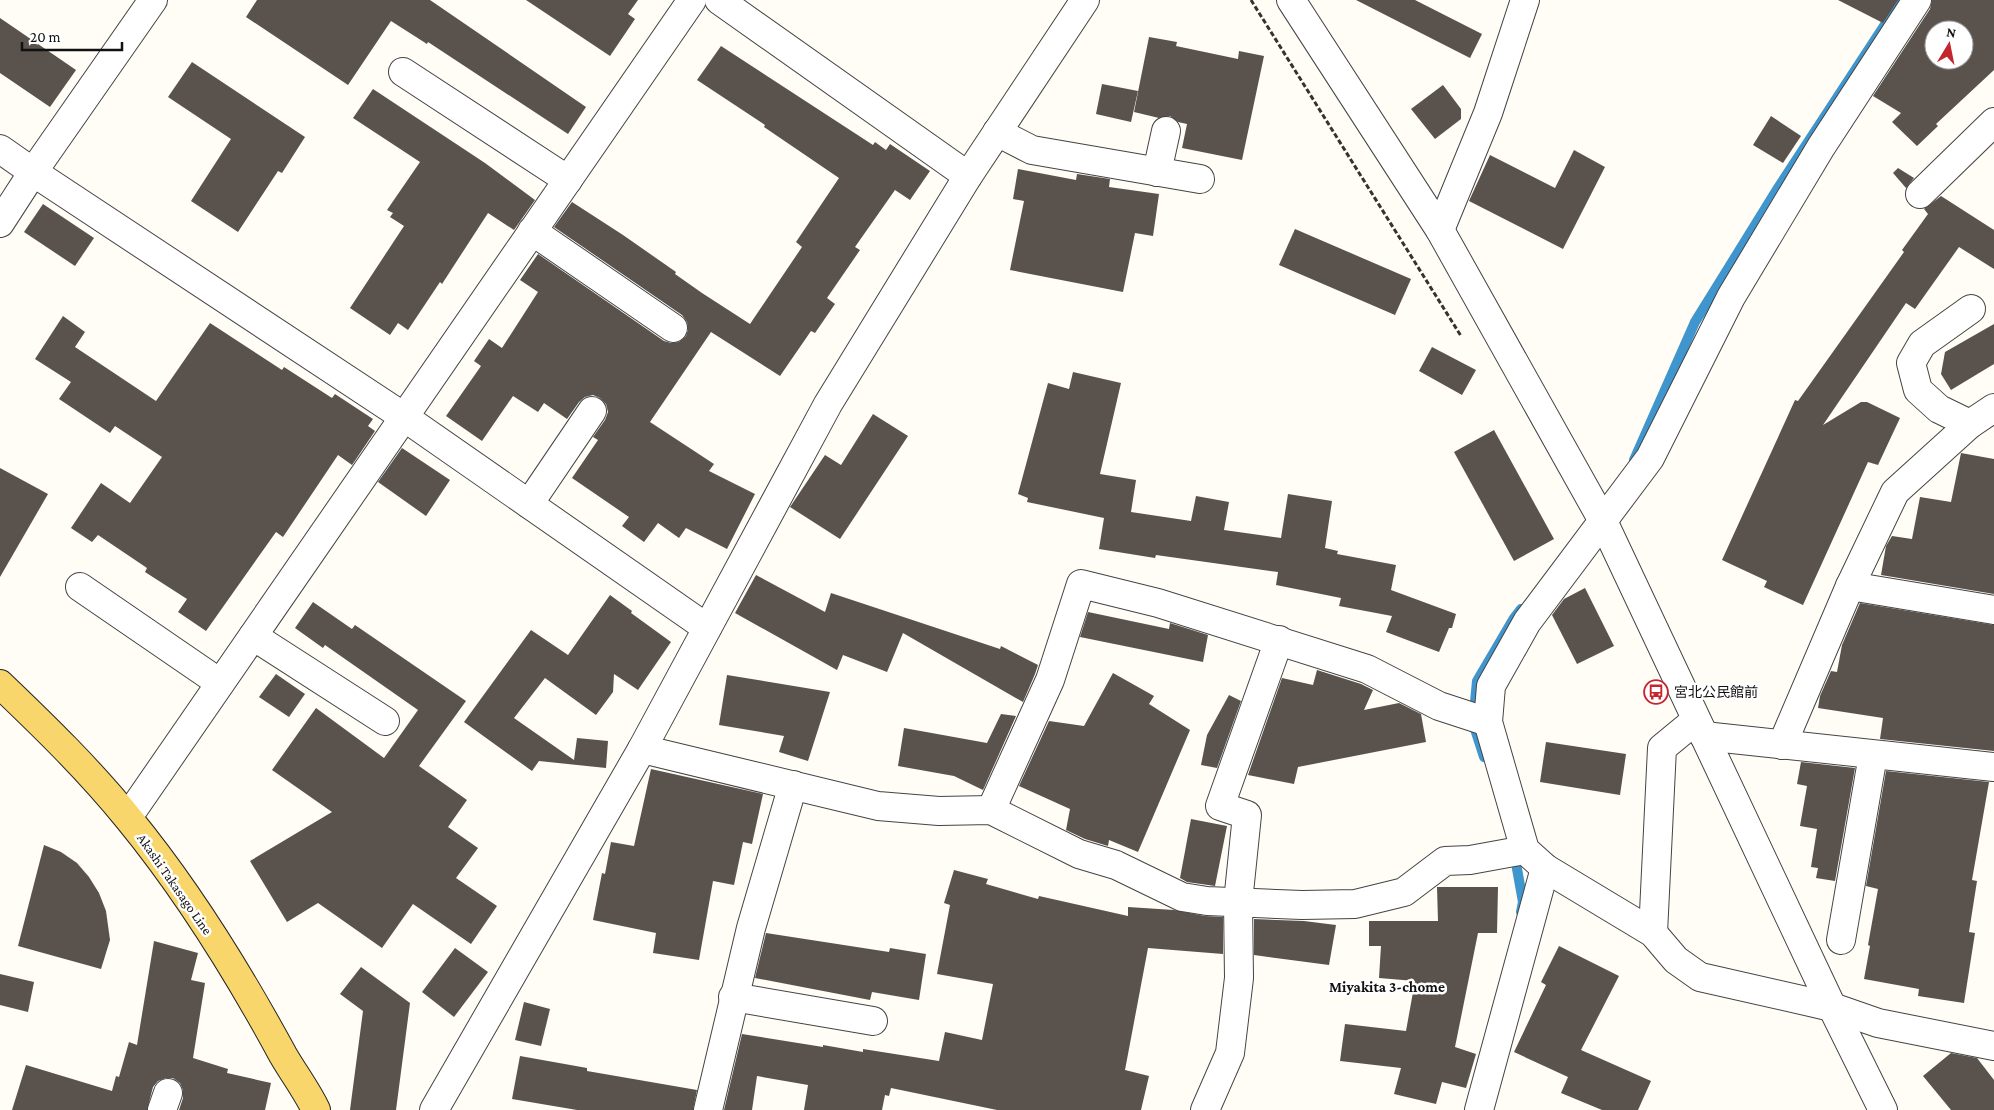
<svg xmlns="http://www.w3.org/2000/svg" width="1994" height="1110" font-family="'Crimson Pro','Noto Sans JP',serif">
<style>
.lines{fill:none;stroke-linecap:round;stroke-linejoin:round}
.stream{stroke:#3f96cf;stroke-width:10}
.building{fill:#5a524d;fill-rule:evenodd}
.minor-casing{stroke:#444;stroke-width:30}
.major-casing{stroke:#222;stroke-width:30}
.path{stroke:#333;stroke-width:3;stroke-dasharray:5 2.5;stroke-linecap:butt}
.minor{stroke:#fff;stroke-width:28}
.major{stroke:#f9d66b;stroke-width:28}
.labels{text-anchor:middle;stroke-width:5;stroke-linejoin:round;paint-order:stroke}
.poi-label{font-size:14px;fill:#111;stroke:#fff;text-anchor:start}
.street-label{font-size:14px;fill:#111;stroke:#fff}
.neighbourhood-label{font-size:15px;font-weight:bold;fill:#111;stroke:#fff}
</style>
<rect width="100%" height="100%" fill="#fffdf5"/>
<g class="lines">
<g class="stream">
<path d="M1634,460l61,-138 83,-134 123,-188"/>
<path d="M1484,757l-11,-34 4,-42 37,-63 7,-9"/>
<path d="M1514,852l9,50 -2,10"/>
</g>
</g>
<g class="building">
<path d="M257,0h173l156,107 -18,27 -140,-92 -1,2 -36,-23 -43,64 -102,-68z"/>
<path d="M526,0h112l-10,14 7,5 -25,37z"/>
<path d="M1356,0h59l67,34 -12,24z"/>
<path d="M1838,0h60l-15,23z"/>
<path d="M1932,0h62v70l-58,54 2,2 -21,20 -25,-24 9,-9 -28,-17 57,-87zM1934,30h30v30h-30z"/>
<path d="M0,18l76,52 -26,37 -50,-34z"/>
<path d="M1149,37l28,5 -1,4 62,13 1,-8 25,5 -22,104 -60,-12 5,-24 -9,-2 -8,-6 -11,2 -25,-6z"/>
<path d="M721,46l152,99 2,-3 11,8 4,-6 40,27 -20,29 -15,-10 -40,57 5,3 -33,48 8,6 -20,29 -4,-2 -31,45 -69,-44 -61,90 64,42 -5,7 46,23 -28,55 -41,-21 -7,10 -21,-15 -14,19 -22,-16 7,-9 -57,-39 26,-38 -5,-3 12,-17 3,-8 -2,-8 -6,-6 -7,-3 -8,2 -6,5 -12,17 -23,-16 -6,9 -25,-16 -31,45 -36,-25 35,-50 -7,-5 15,-22 13,9 36,-56 -18,-12 18,-26 126,87 7,2 8,-1 7,-6 2,-6 -1,-8 -5,-7 -128,-88 18,-25 51,33 53,37 -1,2 27,19 48,31 52,-77 -6,-5 43,-64 -75,-51 1,-2 -68,-45z"/>
<path d="M192,62l113,75 -23,36 -4,-2 -40,61 -47,-31 40,-62 -63,-42z"/>
<path d="M1102,84l36,7 -7,31 -35,-8z"/>
<path d="M1443,85l18,24v10l-26,20 -24,-30z"/>
<path d="M373,89l112,74 50,37 -21,30 -26,-17 -46,71 -2,-2 -32,48 -10,-7 -8,12 -40,-27 54,-82 -14,-9 3,-4 -6,-3 33,-48 -67,-44z"/>
<path d="M1771,116l30,20 -18,27 -30,-18z"/>
<path d="M1574,150l31,17 -42,82 -94,-48 21,-46 65,33z"/>
<path d="M1898,168l16,10 -8,10 -13,-15z"/>
<path d="M1018,169l58,11 1,-6 33,5 -1,8 50,7 -6,42 -18,-3 -12,59 -113,-22 14,-69 -11,-2z"/>
<path d="M1941,196l53,34v39l-35,-22 -44,62 -9,-6 -83,122 38,-23h6l33,16 -22,47 -10,-3 -65,143 -39,-18 3,-6 -45,-21 73,-160 3,1 106,-149 -2,-2 26,-36 -4,-5z"/>
<path d="M43,204l51,34 -19,28 -51,-34z"/>
<path d="M1295,229l116,50 -16,36 -116,-50z"/>
<path d="M63,316l22,16 -10,15 81,54 54,-78 72,47 2,-3 48,31 3,-4 38,25 -5,7 7,5 -23,34 -14,-10 -55,82 -7,-5 -70,99 -28,-19 9,-13 -42,-27 2,-4 -49,-33 -6,7 -21,-14 30,-45 29,20 32,-46 -47,-31 -5,7 -51,-34 12,-17 -36,-23z"/>
<path d="M1994,324v40l-43,26 -10,-16 4,-22z"/>
<path d="M1432,347l44,23 -14,25 -43,-24z"/>
<path d="M1073,372l48,11 -21,91 36,6 -5,32 60,9 5,-25 33,6 -5,28 57,8 7,-44 44,7 -7,47 13,3 -1,3 59,11 -5,25 65,24 -4,14h-3l-10,24 -53,-20 6,-16 -53,-10 2,-8 -65,-13 2,-13 -122,-17 -1,3 -56,-9 5,-31 -77,-16 1,-4 -10,-4 30,-111 21,6z"/>
<path d="M873,414l35,22 -68,103 -50,-32 35,-52 16,10z"/>
<path d="M1494,430l60,109 -40,22 -60,-109z"/>
<path d="M402,448l48,32 -24,36 -48,-34z"/>
<path d="M1961,453l33,6v135l-113,-19 5,-29 6,-10 20,3 8,-42 31,5z"/>
<path d="M0,468l48,26 -48,83z"/>
<path d="M756,575l69,37 6,-19 169,56 1,-3 37,19 -3,9 -12,28 -120,-69 -16,39 -44,-17 -6,15 -102,-57z"/>
<path d="M1585,588l29,58 -37,18 -25,-49 12,-16z"/>
<path d="M610,595l22,16 -1,2 40,29 -33,48 -24,-16 -1,18 -17,23 -51,-37 -31,40 60,42 3,-22 31,3 -2,27 -67,-7 -7,10 -68,-49 67,-92 37,25z"/>
<path d="M313,602l39,27 3,-4 111,76 -47,65 48,34 -19,27 30,21 -22,30 41,28 -26,38 -58,-40 -31,44 -64,-45 -31,19 -37,-61 82,-49 -60,-42 44,-62 68,50 34,-48 -93,-65 -2,3 -28,-20z"/>
<path d="M1860,603l134,22v126l-114,-12 3,-21 -65,-10 2,-12 11,-25 6,1 5,-27z"/>
<path d="M1088,612l81,17 1,-6 38,12 -5,27 -123,-25z"/>
<path d="M1317,670l44,14 12,6 -9,20 35,-7 22,11 5,28 -128,25 -4,17 -46,-9 34,-97 31,7z"/>
<path d="M1113,673l41,23 -5,8 41,26 -52,122 -29,-12 -1,6 -23,-7 -19,-9 4,-21 -51,-23 30,-65 35,5z"/>
<path d="M276,674l29,20 -16,23 -30,-20z"/>
<path d="M727,675l103,17 -22,69 -29,-9 5,-16 -65,-11z"/>
<path d="M1229,695l12,6 -24,67 -16,-3 6,-30z"/>
<path d="M1001,714l15,2 -33,74 -29,-14 -56,-10 6,-38 83,15z"/>
<path d="M1546,742l80,12 -6,41 -80,-13z"/>
<path d="M1801,762l54,6 -20,113 -19,-3 2,-10 -7,-1 6,-38 -17,-3 7,-40 -10,-2z"/>
<path d="M651,769l112,25 -11,50 -9,-2 -9,43 -21,-4 -14,79 -46,-7 3,-20 -63,-13 9,-47 3,1 6,-32 23,4z"/>
<path d="M1886,771l103,11 -17,98 5,1 -8,51 6,1 -11,70 -46,-7 1,-7 -55,-10 6,-33 -2,-1 10,-56 -12,-3z"/>
<path d="M1191,819l36,7 -12,60 -28,-4 -7,-4z"/>
<path d="M44,845l17,7 16,11 12,14 10,16 7,18 4,29 -9,29 -83,-23z"/>
<path d="M954,870l34,9 -2,5 52,15 1,-3 89,20v-9l46,3 31,6 18,1v37l-75,-6 -23,122 24,6 -8,34h-144l-106,-22 -2,8 -4,-1 -3,15h-78l4,-25 -51,-9 -5,34h-28l18,-76 81,13v-2l40,7v-3l76,12 6,-29 37,8 11,-56 -56,-10 13,-69 -6,-2z"/>
<path d="M1437,887h61l-1,46h-19l-23,114 21,7 -10,34 -24,-6 -6,22 -42,-10 7,-26 -61,-7 5,-37 61,7 9,-50 -36,-3 2,-32h-12v-25h69z"/>
<path d="M1254,919l50,2 32,4 -7,40 -75,-10z"/>
<path d="M766,933l123,19 1,-4 36,6 -7,46 -47,-8 -2,8 -115,-22z"/>
<path d="M154,941l44,12 -7,27 14,3 -12,75 35,11 -1,4 44,10 -6,27h-86l4,-12v-8l-3,-7 -7,-5h-7l-8,3 -5,6 -6,23h-135l14,-45 86,26 4,-15 3,1 10,-35 8,3z"/>
<path d="M1559,946l60,30 -38,74 70,31 -13,29h-36l-41,-17 7,-16 -54,-25 32,-67 -5,-3z"/>
<path d="M455,948l33,24 -34,45 -32,-25z"/>
<path d="M361,967l49,36 -14,107h-46l13,-99 -23,-17z"/>
<path d="M0,974l34,8 -6,30 -28,-7z"/>
<path d="M524,1002l26,7 -9,37 -26,-6z"/>
<path d="M1951,1053l26,5 17,22v30h-43l-28,-34z"/>
<path d="M520,1056l67,12v3l110,19 -4,20h-116l-65,-11z"/>
</g>
<g class="lines">
<g class="minor-casing">
<g id="minor">
<path d="M719,0l249,176"/>
<path d="M1291,0l149,230 163,291 229,486 51,103"/>
<path d="M1917,0l-96,147 -90,150 -81,161 -123,164 -36,64 -3,36 37,128 20,18 108,65 23,27 24,17 132,30 46,16 116,23"/>
<path d="M403,72l165,108"/>
<path d="M997,132l35,18 168,29"/>
<path d="M0,149l33,23 371,245 303,211"/>
<path d="M1157,172l9,-41"/>
<path d="M1920,194l74,-72"/>
<path d="M0,223l33,-51 120,-172"/>
<path d="M1440,230l48,-117 37,-113"/>
<path d="M532,231l141,97"/>
<path d="M1970,424l-31,-15 -21,-19 -7,-27 11,-19 49,-35"/>
<path d="M529,504l63,-93"/>
<path d="M1850,586l144,24"/>
<path d="M80,587l140,96"/>
<path d="M253,636l132,85"/>
<path d="M1704,736l290,31"/>
<path d="M1782,745l68,-159 45,-94 75,-68 24,-16"/>
<path d="M642,749l236,57 61,5 52,-1 88,44 37,11 66,32 25,4 95,4 53,-1 49,-12 41,-31 25,-1 55,-10"/>
<path d="M991,810l59,-130 31,-96 77,19 209,66 72,37 49,16"/>
<path d="M128,817l564,-817"/>
<path d="M1653,933l9,-185 34,-28"/>
<path d="M1841,940l32,-185"/>
<path d="M733,997l140,24"/>
<path d="M162,1110l6,-17"/>
<path d="M434,1110l208,-361 186,-345 140,-228 117,-176"/>
<path d="M708,1110l43,-182 42,-143"/>
<path d="M1205,1110l25,-57 9,-75 -1,-76 9,-87 -27,-9 59,-166"/>
<path d="M1479,1110l66,-242"/>
</g>
</g>
<g class="major-casing">
<path id="major" d="M0,684c45,43 89,86 128,134 60,73 110,154 155,237 11,19 24,36 33,55"/>
</g>
<path class="path" d="M1251,0l210,336"/>
<use href="#minor" class="minor"/>
<use href="#major" class="major"/>
</g>
<defs>
<g id="bus-ring" transform="scale(1.25)"><circle r="9.5" fill="#fff" stroke="#c4262e" stroke-width="1.5"/><path d="M-5-6H5V4H4V6H2V4H-2V6H-4V4H-5ZM-3.5-4V0h7V-4ZM-3.5 1.2v1.5H-2V1.2ZM2 1.2v1.5H3.5V1.2Z" fill="#c4262e"/></g>
</defs>
<g fill-rule="evenodd">
<use href="#bus-ring" x="1656" y="692"/>
</g>
<g class="labels">
<g class="poi-label">
<text x="1674" y="697">宮北公民館前</text>
</g>
<g class="street-label">
<text transform="translate(175 884) rotate(55)" y="5">Akashi Takasago Line</text>
</g>
<g class="neighbourhood-label">
<text x="1387" y="992">Miyakita 3-chome</text>
</g>
</g>
<g transform="translate(1949 45) rotate(10)"><circle r="24" fill="#ffffff" stroke="#a0a0a0"/>
<path d="M0-4L9 19L0 12L-9 19Z" fill="#c4262e"/>
<text y="-8" font-size="14" font-weight="bold" text-anchor="middle" fill="#111111">N</text>
</g>
<path d="M22 42v8h100v-8" fill="none" stroke="#111111" stroke-width="2.5"/>
<text x="30" y="42" font-size="15" fill="#111111" stroke="#ffffff" stroke-width="4" paint-order="stroke">20 m</text>
</svg>
